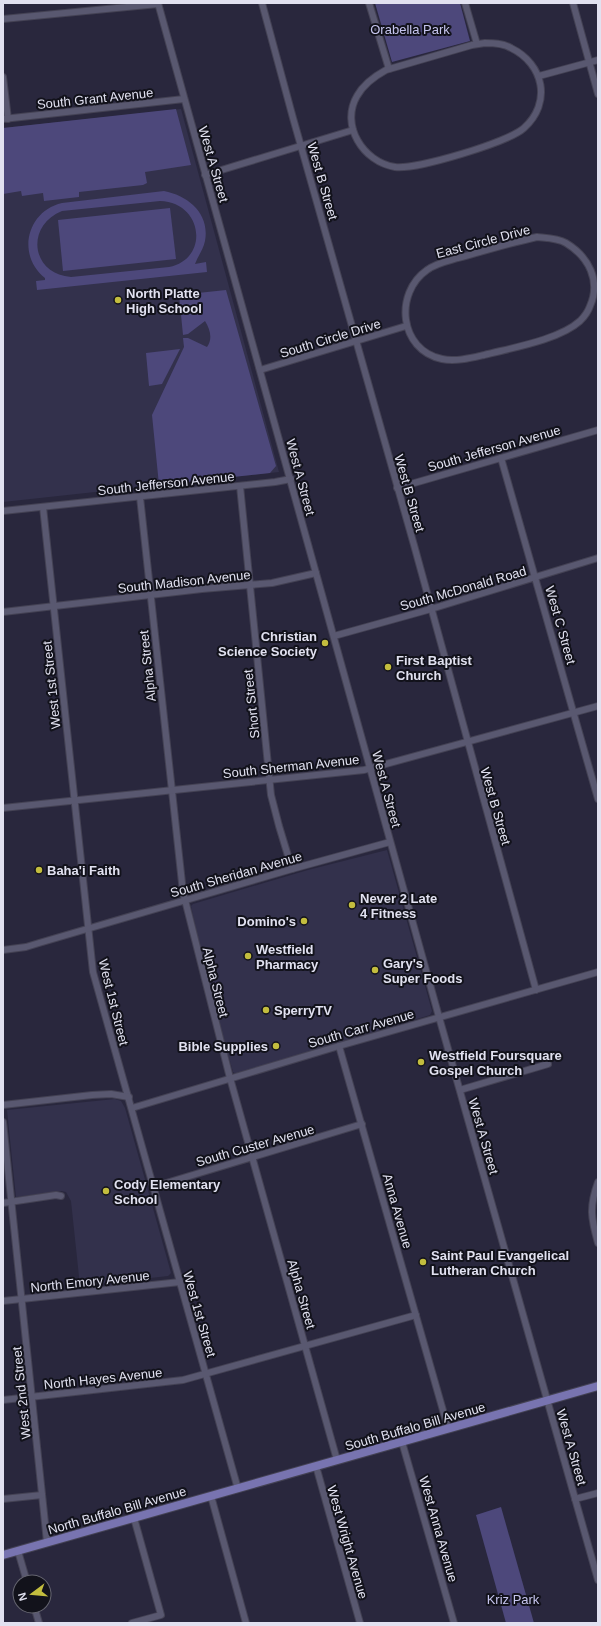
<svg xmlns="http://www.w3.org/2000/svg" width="601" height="1626" font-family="Helvetica,sans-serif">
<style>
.built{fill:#33314c}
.green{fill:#4d487b;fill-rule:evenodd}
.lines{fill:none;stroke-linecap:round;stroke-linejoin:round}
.minor-casing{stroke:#444254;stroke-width:8}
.major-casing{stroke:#444254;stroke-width:10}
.minor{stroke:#595870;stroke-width:6}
.major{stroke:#7874b0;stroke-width:8}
.poi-dot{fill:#c3bd3e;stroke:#12121b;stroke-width:1.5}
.labels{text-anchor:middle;stroke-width:4;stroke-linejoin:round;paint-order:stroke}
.park-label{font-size:13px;fill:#c6c5ee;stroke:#12121b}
.street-label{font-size:13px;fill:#e1e1f0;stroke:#12121b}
.poi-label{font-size:13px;font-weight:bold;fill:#e1e1f0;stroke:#12121b;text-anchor:start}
</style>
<rect width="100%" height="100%" fill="#29273d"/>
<g class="built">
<path d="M181,109l98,363 -276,30v-374z"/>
<path d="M387,850l45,161 -2,4 -194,59 -3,-2 -25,-86 -17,-80 2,-2 115,-34z"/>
<path d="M115,1099l6,2 4,7 46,165 -3,3 -88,10 -9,-85 -5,-9 -5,-1 -45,6 -9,-87z"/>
</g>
<g class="green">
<path d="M375,3h85l10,38 -78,21z"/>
<path d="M176,109l15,56 -46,7 2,11 -4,2 -64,7v5l-35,4 -1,-8 -21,3 -1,-5 -18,3v-66z"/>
<path d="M164,191c25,5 46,23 41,50 -2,9 -7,15 -10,23l11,-2 1,10 -170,18 -1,-9 9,-1v-2c-29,-23 -18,-67 17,-75zM160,201c43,1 50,58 9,66l-98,10c-40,-3 -46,-51 -9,-66z"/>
<path d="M170,208l6,51 -113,12 -5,-51z"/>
<path d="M226,290l50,176 -6,7 -111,12 -7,-70 32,-68 -1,-9h5l19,9c6,-8 3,-18 -2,-26l-17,13 -5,1 -4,-40z"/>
<path d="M180,349l-18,35 -13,2 -3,-33z"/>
<path d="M501,1507l33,116h-28l-30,-108z"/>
</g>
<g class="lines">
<g class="minor-casing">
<g id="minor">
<path d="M158,3l281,1014 159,563"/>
<path d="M262,3l31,115 121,427 122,445"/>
<path d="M369,3l20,66"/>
<path d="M465,3l12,41"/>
<path d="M573,3l25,91"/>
<path d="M3,19l155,-15"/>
<path d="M485,43c8,0 18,0 26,5 33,16 41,55 13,80 -15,14 -108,42 -129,39 -32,-5 -55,-42 -38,-71 6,-11 18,-20 29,-26l86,-25z"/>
<path d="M539,76l59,-16"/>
<path d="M3,77l5,42"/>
<path d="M3,119l181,-20"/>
<path d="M205,175l148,-45"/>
<path d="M537,237c10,1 21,1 29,6 23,14 35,38 24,63 -2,6 -6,11 -10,15 -21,19 -69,27 -96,34 -13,3 -29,7 -42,4 -43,-9 -48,-66 -15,-89 9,-7 21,-9 31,-12 26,-7 52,-15 79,-21z"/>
<path d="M260,370l146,-44"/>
<path d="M501,458l97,341"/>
<path d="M240,486l31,309 8,31 13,43"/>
<path d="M397,488l201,-58"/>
<path d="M140,497l43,395 47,186 107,382"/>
<path d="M43,507l50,465 145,517"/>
<path d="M3,511l272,-29 16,-3"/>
<path d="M3,612l199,-23 70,-6 44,-10"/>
<path d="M334,636l97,-27 167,-51"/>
<path d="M3,808l361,-38 234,-64"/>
<path d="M3,950l23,-3 13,-4 253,-74 98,-27"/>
<path d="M339,1046l109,382"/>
<path d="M460,1090l88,-26"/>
<path d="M3,1105l89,-10 19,-1 18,3"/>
<path d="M132,1108l207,-62 259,-74"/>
<path d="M3,1122l44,420"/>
<path d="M598,1182c-9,25 -7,36 0,61"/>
<path d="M153,1187l209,-63"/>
<path d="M3,1203l53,-8 5,1"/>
<path d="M3,1301l177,-19"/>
<path d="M3,1400l180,-20 233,-65"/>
<path d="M402,1442l52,181"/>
<path d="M316,1466l44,157"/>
<path d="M211,1496l35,127"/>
<path d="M3,1499l39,-4"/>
<path d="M575,1499l23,-6"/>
<path d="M18,1551l9,31"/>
<path d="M34,1606l5,17"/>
<path d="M132,1623l29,-8 -27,-97"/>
</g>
</g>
<g class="major-casing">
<path id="major" d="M3,1555l595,-169"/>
</g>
<use href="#minor" class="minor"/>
<use href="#major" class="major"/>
</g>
<g class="poi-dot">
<circle cx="118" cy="300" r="4"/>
<circle cx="325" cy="643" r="4"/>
<circle cx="388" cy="667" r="4"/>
<circle cx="39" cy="870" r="4"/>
<circle cx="352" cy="905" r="4"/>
<circle cx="304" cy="921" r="4"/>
<circle cx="248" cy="956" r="4"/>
<circle cx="375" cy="970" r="4"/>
<circle cx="266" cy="1010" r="4"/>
<circle cx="276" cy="1046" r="4"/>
<circle cx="421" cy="1062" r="4"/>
<circle cx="106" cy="1191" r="4"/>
<circle cx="423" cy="1262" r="4"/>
</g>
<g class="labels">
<g class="park-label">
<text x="410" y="34">Orabella Park</text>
<text x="513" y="1604">Kriz Park</text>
</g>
<g class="street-label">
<text transform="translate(95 98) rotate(-6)" y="5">South Grant Avenue</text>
<text transform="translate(214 164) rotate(74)" y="5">West A Street</text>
<text transform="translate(323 181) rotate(74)" y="5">West B Street</text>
<text transform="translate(483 241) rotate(-15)" y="5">East Circle Drive</text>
<text transform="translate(330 338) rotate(-17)" y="5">South Circle Drive</text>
<text transform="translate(494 448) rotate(-16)" y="5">South Jefferson Avenue</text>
<text transform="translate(301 477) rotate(75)" y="5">West A Street</text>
<text transform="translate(166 483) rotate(-6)" y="5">South Jefferson Avenue</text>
<text transform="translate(410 493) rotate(74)" y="5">West B Street</text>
<text transform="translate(184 581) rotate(-6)" y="5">South Madison Avenue</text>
<text transform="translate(463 588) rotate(-16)" y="5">South McDonald Road</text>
<text transform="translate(561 625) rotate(74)" y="5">West C Street</text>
<text transform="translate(147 666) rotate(-96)" y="5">Alpha Street</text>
<text transform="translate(51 685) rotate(-96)" y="5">West 1st Street</text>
<text transform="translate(251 704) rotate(-96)" y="5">Short Street</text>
<text transform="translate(291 766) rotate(-6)" y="5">South Sherman Avenue</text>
<text transform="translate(387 789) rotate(75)" y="5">West A Street</text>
<text transform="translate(496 806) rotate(74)" y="5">West B Street</text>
<text transform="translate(236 874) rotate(-16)" y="5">South Sheridan Avenue</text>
<text transform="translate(216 982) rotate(76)" y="5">Alpha Street</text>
<text transform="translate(114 1002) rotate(76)" y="5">West 1st Street</text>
<text transform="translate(361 1028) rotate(-16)" y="5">South Carr Avenue</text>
<text transform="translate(484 1136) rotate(74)" y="5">West A Street</text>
<text transform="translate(255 1145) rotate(-16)" y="5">South Custer Avenue</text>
<text transform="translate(398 1211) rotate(74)" y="5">Anna Avenue</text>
<text transform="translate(90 1281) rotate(-6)" y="5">North Emory Avenue</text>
<text transform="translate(302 1294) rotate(74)" y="5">Alpha Street</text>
<text transform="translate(200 1314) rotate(74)" y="5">West 1st Street</text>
<text transform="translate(103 1378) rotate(-6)" y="5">North Hayes Avenue</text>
<text transform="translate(21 1393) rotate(-96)" y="5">West 2nd Street</text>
<text transform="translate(415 1426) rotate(-16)" y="5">South Buffalo Bill Avenue</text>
<text transform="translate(572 1447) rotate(74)" y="5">West A Street</text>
<text transform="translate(117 1510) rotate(-16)" y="5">North Buffalo Bill Avenue</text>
<text transform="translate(439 1529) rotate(74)" y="5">West Anna Avenue</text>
<text transform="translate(348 1542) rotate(74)" y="5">West Wright Avenue</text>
</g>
<g class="poi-label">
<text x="126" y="298">North Platte<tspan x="126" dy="15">High School</tspan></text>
<text x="317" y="641" text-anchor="end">Christian<tspan x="317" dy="15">Science Society</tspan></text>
<text x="396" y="665">First Baptist<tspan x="396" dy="15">Church</tspan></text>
<text x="47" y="875">Baha'i Faith</text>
<text x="360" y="903">Never 2 Late<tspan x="360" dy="15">4 Fitness</tspan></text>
<text x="296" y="926" text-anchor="end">Domino's</text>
<text x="256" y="954">Westfield<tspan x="256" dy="15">Pharmacy</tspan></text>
<text x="383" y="968">Gary's<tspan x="383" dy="15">Super Foods</tspan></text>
<text x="274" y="1015">SperryTV</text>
<text x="268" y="1051" text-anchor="end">Bible Supplies</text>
<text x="429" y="1060">Westfield Foursquare<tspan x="429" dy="15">Gospel Church</tspan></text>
<text x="114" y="1189">Cody Elementary<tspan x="114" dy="15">School</tspan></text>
<text x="431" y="1260">Saint Paul Evangelical<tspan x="431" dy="15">Lutheran Church</tspan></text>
</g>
</g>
<rect width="601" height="1626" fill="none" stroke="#e1e1f0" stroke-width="8"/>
<g transform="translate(32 1594) rotate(254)"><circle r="19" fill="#12121b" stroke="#656570"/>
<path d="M0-3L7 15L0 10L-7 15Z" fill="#c3bd3e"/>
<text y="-6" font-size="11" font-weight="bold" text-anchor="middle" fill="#e1e1f0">N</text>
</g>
</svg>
